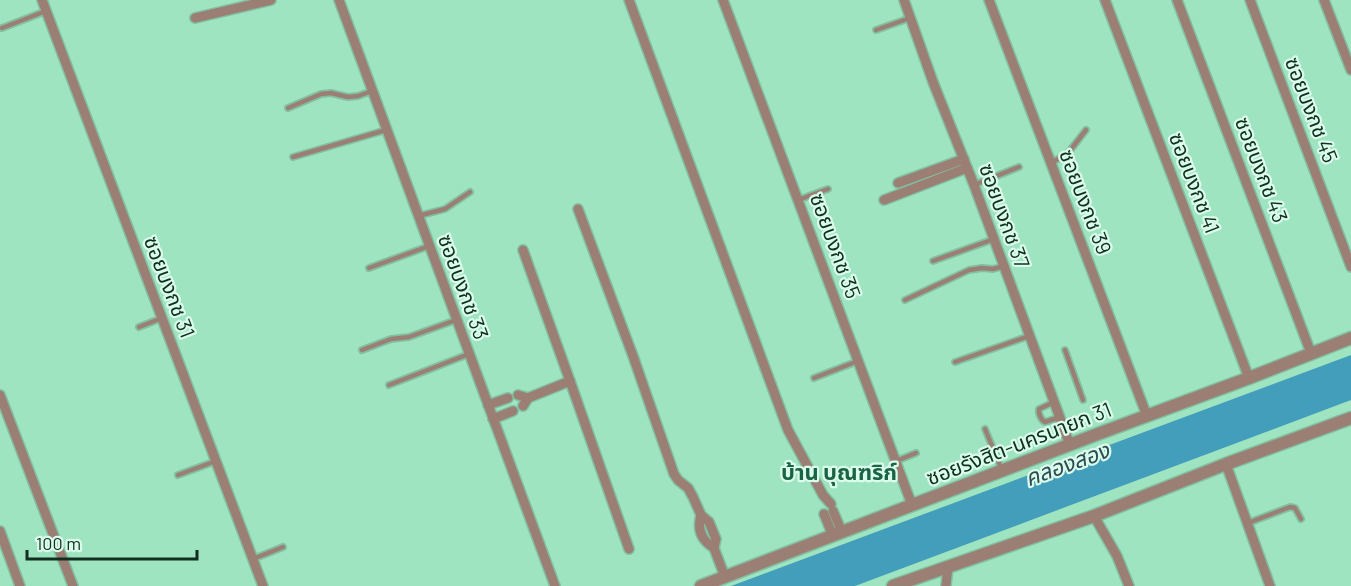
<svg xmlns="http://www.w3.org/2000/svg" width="1351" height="586" font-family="Barlow,'Noto Sans Thai',sans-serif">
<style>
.water{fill:#439ebc}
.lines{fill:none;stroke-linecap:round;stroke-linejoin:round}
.service-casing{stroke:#82c0a1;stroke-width:8}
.minor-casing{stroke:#82c0a1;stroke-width:12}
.tertiary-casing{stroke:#82c0a1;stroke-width:15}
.service{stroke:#9b7f74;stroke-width:4.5}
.minor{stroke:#9b7f74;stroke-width:9}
.tertiary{stroke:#9b7f74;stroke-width:12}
.labels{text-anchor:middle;stroke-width:4.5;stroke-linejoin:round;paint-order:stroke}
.street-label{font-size:21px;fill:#112e21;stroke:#dafcea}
.water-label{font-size:22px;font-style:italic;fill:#2e4a54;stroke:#dafcea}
.neighbourhood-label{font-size:22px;font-weight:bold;fill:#1b6346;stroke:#dafcea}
</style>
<rect width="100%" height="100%" fill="#9ee4c1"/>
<path class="water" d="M1351,355v45l-496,186h-124z"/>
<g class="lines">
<g class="service-casing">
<g id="service">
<path d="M2,28l44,-17"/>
<path d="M876,30l34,-12"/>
<path d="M288,108l33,-14 10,-1 17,4 10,-1 14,-5"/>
<path d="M293,157l93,-27"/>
<path d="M1051,163l17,-10 18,-23"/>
<path d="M974,185l45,-18"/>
<path d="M798,200l30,-11"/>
<path d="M418,216l27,-7 25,-17"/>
<path d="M933,261l61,-22"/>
<path d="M369,268l60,-22"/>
<path d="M905,300l64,-30 13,-2 11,1 11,-3"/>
<path d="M139,327l23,-9"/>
<path d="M362,350l29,-11 18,-2 47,-17"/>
<path d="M1065,350l18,50"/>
<path d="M955,362l74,-26"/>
<path d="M814,378l44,-17"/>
<path d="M389,385l80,-31"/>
<path d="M1054,402l-15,7c-1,4 2,11 6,13l15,-5"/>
<path d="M985,429l16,39"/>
<path d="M896,461l20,-8"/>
<path d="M178,475l38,-14"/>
<path d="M1248,523l42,-16 5,1 6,11"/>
<path d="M253,559l30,-12"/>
</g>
</g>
<g class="minor-casing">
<g id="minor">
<path d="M42,0l221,586"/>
<path d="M339,0l216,586"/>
<path d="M629,0l159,430 35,65 8,9"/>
<path d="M723,0l189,505"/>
<path d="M904,0l29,82 41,103 96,260"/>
<path d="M989,0l158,416"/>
<path d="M1105,0l144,378"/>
<path d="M1177,0l134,353"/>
<path d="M1250,0l101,267"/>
<path d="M1324,0l27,70"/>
<path d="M195,18l76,-18"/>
<path d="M898,183l66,-24"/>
<path d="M884,200l83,-32"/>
<path d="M578,209l55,147 41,118 4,6 10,8 5,9 8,18 8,7 7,17 -2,9 11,29"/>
<path d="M523,250l47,131"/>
<path d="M0,395l73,191"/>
<path d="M518,395l10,3 -5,8"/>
<path d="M528,398l42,-17 59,168"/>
<path d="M488,405l20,-7"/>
<path d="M493,419l20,-8"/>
<path d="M1226,464l44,122"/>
<path d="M833,511l9,21"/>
<path d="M824,514l9,22"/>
<path d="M701,515c-4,14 0,25 13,33"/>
<path d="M1094,516l23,40 12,30"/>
<path d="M0,531l20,55"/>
<path d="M946,586l2,-20"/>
</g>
</g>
<g class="tertiary-casing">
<g id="tertiary">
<path d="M701,586l394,-151 154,-57 102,-40"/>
<path d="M893,586l201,-70 132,-52 125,-46"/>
</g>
</g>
<use href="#service" class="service"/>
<use href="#minor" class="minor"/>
<use href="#tertiary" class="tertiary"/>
</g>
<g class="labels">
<g class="street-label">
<text transform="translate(1311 110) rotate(69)" y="7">ซอยบงกช 45</text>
<text transform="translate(1261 170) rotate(69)" y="7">ซอยบงกช 43</text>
<text transform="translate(1194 183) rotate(69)" y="7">ซอยบงกช 41</text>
<text transform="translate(1085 202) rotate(69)" y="7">ซอยบงกช 39</text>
<text transform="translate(1004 216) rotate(70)" y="7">ซอยบงกช 37</text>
<text transform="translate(835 246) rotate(70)" y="7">ซอยบงกช 35</text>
<text transform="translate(169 287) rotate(69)" y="7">ซอยบงกช 31</text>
<text transform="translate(463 287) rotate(70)" y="7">ซอยบงกช 33</text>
<text transform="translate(1019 444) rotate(-21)" y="7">ซอยรังสิต-นครนายก 31</text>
</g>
<g class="water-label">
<text transform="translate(1067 464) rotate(-20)" y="8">คลองสอง</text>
</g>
<g class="neighbourhood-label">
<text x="839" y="480">บ้าน บุณฑริก์</text>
</g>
</g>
<path d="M27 550v9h170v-9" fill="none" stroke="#112e21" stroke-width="3"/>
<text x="36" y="550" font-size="18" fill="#112e21" stroke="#dafcea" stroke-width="4.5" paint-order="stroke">100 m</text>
</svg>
